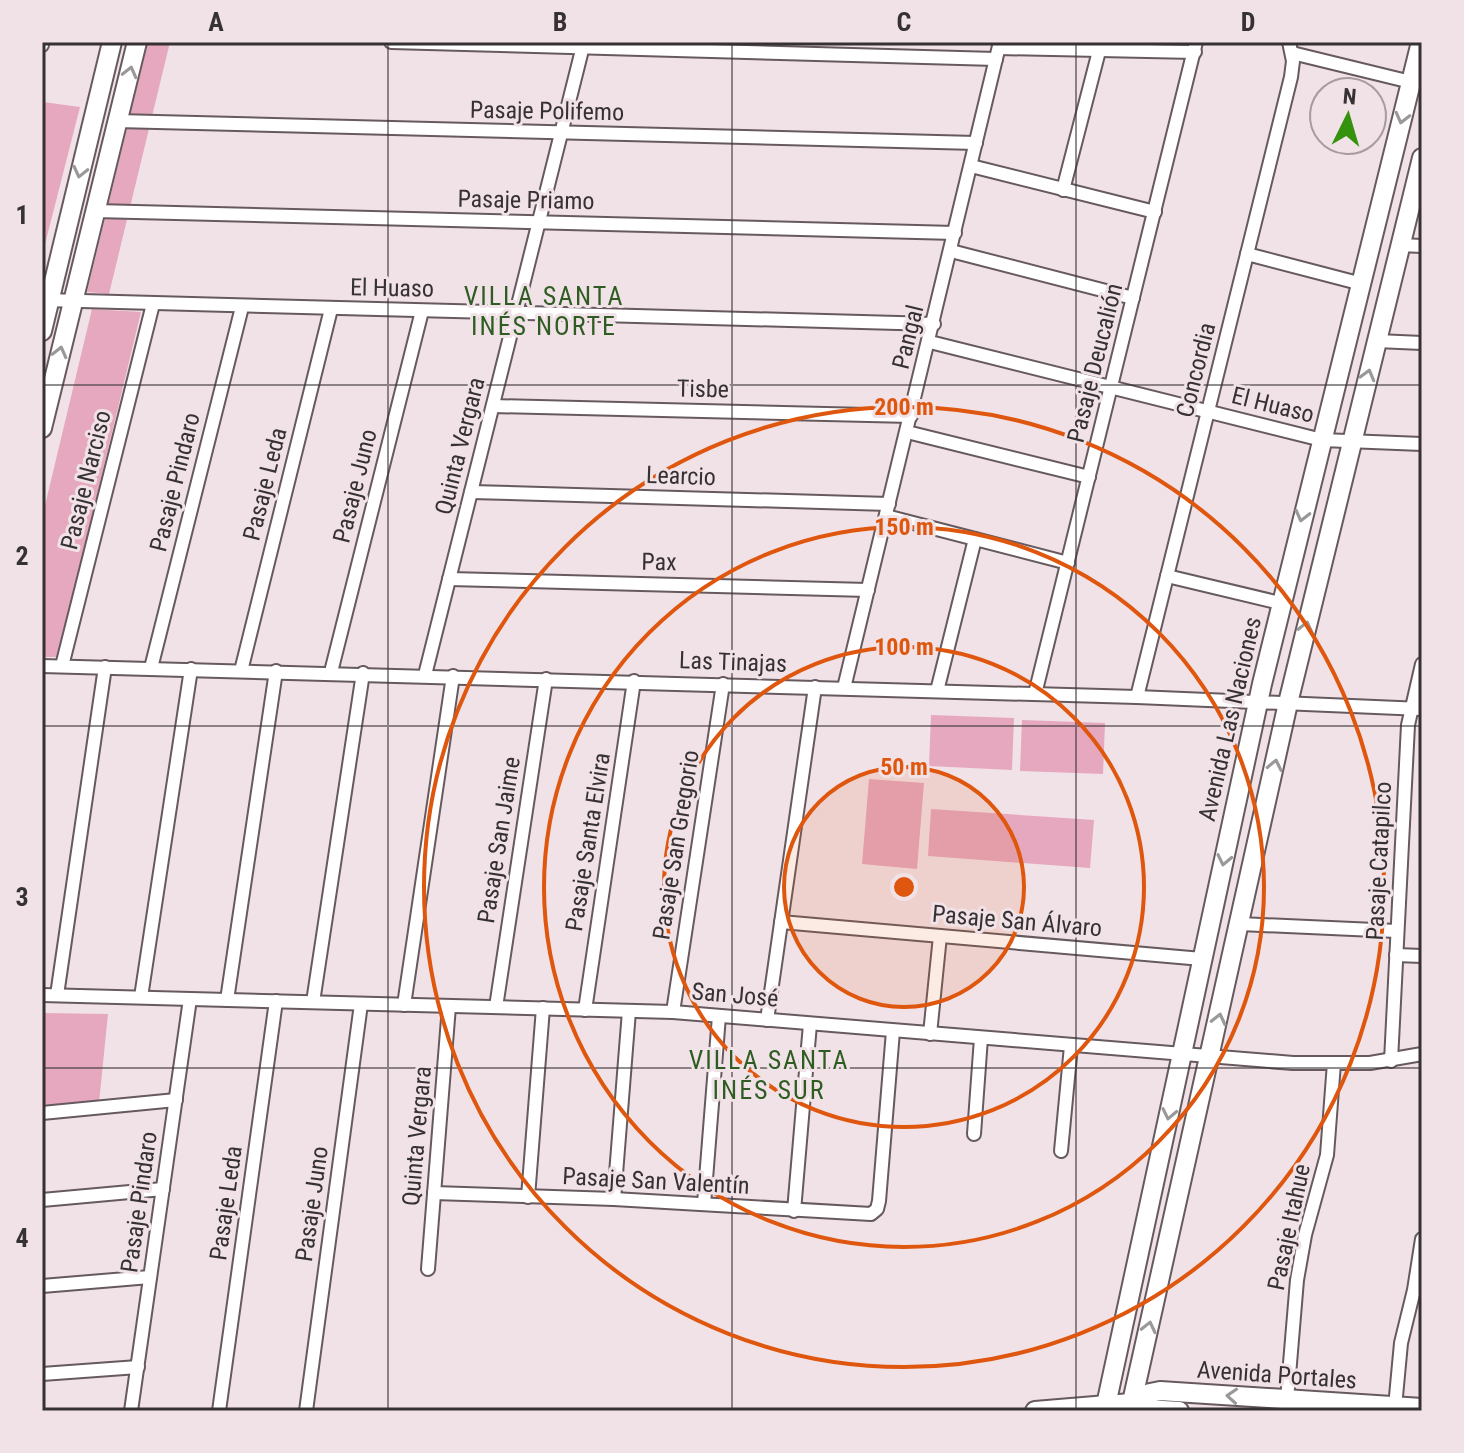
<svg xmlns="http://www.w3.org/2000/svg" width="1464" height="1453" font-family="'Roboto Condensed',sans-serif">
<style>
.green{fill:#e5a8bf}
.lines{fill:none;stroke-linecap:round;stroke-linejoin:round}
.street-casing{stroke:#665a5e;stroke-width:16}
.secondary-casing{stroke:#665a5e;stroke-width:22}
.street{stroke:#fff;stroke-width:12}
.secondary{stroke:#fff;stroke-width:18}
.oneway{stroke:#9a9899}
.grid{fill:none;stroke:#363133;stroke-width:2;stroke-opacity:0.55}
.ring{fill:none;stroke:#df570e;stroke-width:4}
.labels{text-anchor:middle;stroke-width:6;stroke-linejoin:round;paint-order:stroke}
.street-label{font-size:24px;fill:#363133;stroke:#f1e2e7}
.neighbourhood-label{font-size:26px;letter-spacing:2px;fill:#2f5c23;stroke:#f1e2e7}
.centre{fill:#df570e;stroke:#f1e2e7;stroke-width:4}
.ring-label{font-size:24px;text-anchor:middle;font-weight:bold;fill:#df570e;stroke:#f1e2e7;stroke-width:6;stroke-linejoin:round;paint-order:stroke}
.neatline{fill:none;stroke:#363133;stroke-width:3}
.grid-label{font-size:26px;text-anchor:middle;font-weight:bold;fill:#363133}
</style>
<rect width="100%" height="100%" fill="#f1e2e7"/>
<g class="green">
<path d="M148,42h22l-61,252 -22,-2z"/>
<path d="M43,102l37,5 -38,149v-148z"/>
<path d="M92,309l49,3 -83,345h-16v-139z"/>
<path d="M931,715l83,3 -2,52 -83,-4z"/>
<path d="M1022,720l83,3 -2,51 -83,-3z"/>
<path d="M869,779l55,4 -7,86 -55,-5z"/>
<path d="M931,809l163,11 -4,48 -162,-12z"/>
<path d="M42,1013l66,1 -9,89 -57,7z"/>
</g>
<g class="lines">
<g class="street-casing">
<g id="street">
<path d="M391,42l605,17"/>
<path d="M42,45v-3"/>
<path d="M999,48l196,4"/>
<path d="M1292,53l119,29"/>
<path d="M117,121l859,22"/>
<path d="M971,166l184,46"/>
<path d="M1063,190l36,-139"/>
<path d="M95,211l860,22"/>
<path d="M1400,245l22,1"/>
<path d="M951,251l182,47"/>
<path d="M1247,254l115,30"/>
<path d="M45,300l889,24"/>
<path d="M1377,341l45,2"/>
<path d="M930,342l392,98 100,4"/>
<path d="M493,406l418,10"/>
<path d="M907,432l182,45"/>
<path d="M471,492l418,12"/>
<path d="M886,516l182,47"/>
<path d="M1167,576l113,27"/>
<path d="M449,579l419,11"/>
<path d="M42,666l1095,31 285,12"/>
<path d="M62,666l91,-362"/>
<path d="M151,668l91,-361"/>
<path d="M241,671l90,-362"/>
<path d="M331,672l91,-361"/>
<path d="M425,675l159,-633"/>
<path d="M844,688l156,-646"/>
<path d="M937,691l38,-152"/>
<path d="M1035,694l161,-652"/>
<path d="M1137,697l154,-620 2,-16 -4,-19"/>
<path d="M781,922l421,37"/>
<path d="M1240,924l157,7"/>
<path d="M1396,955l26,1"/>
<path d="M42,995l631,17 620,51h77l52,-9"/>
<path d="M57,995l48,-328"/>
<path d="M141,997l50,-328"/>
<path d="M227,1000l49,-329"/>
<path d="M313,1002l50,-329"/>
<path d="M404,1005l49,-329"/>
<path d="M496,1007l50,-328"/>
<path d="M585,1010l49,-329"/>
<path d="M673,1012l50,-328"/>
<path d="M767,1020l48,-333"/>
<path d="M930,1034l10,-98"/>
<path d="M1391,1061l17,-336 14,-61"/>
<path d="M42,1113l134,-13"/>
<path d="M974,1134l7,-96"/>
<path d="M1061,1151l10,-105"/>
<path d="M434,1193l180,6 257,15 6,-5 2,-8 14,-170"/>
<path d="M528,1197l15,-189"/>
<path d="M614,1199l15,-188"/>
<path d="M42,1200l121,-11"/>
<path d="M704,1204l15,-188"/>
<path d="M794,1211l16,-187"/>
<path d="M428,1269l21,-263"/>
<path d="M42,1286l108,-9"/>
<path d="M42,1374l96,-7"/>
<path d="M1287,1399l10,-119 8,-45 22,-80 7,-92"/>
<path d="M1395,1407l6,-64 13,-53 8,-51"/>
<path d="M131,1411l59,-412"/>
<path d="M219,1411l57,-410"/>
<path d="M306,1411l55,-407"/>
</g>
</g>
<g class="secondary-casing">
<g id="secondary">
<path d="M42,331l70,-289"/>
<path d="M42,428l95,-386"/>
<path d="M1131,1403l15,6 33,2"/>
<path d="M1106,1405l156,-721 159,-642"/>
<path d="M1035,1411l96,-8 19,-10 10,-2 262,17"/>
<path d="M1130,1411l158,-708 134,-545"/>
</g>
</g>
<use href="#street" class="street"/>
<use href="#secondary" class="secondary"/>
</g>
<defs><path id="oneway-chevron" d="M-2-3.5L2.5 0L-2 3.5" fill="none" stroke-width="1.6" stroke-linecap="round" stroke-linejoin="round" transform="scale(2)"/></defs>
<g class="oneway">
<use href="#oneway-chevron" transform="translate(130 72) rotate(-76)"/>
<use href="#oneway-chevron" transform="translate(1402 118) rotate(104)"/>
<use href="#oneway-chevron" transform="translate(80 172) rotate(103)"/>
<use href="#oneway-chevron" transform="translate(60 352) rotate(-76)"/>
<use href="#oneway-chevron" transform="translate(1368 375) rotate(-75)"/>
<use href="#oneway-chevron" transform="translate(1302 516) rotate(104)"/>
<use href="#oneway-chevron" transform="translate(1306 627) rotate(-77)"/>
<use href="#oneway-chevron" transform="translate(1275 765) rotate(-78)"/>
<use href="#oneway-chevron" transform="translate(1224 860) rotate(102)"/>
<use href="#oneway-chevron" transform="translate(1219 1019) rotate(-77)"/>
<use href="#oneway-chevron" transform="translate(1169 1114) rotate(102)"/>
<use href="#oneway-chevron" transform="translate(1149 1327) rotate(-77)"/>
<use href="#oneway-chevron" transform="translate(1232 1396) rotate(-176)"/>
</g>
<path class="grid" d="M388,42v1369M732,42v1369M1076,42v1369M42,385h1380M42,726h1380M42,1068h1380"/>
<circle cx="904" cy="887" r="120" fill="#df570e" fill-opacity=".12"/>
<g class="ring">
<circle cx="904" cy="887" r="120"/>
<circle cx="904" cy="887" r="240"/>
<circle cx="904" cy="887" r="360"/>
<circle cx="904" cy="887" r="480"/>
</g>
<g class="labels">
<g class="street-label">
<text transform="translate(547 111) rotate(1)" y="8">Pasaje Polifemo</text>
<text transform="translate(526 200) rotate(1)" y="8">Pasaje Priamo</text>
<text transform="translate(392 288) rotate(1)" y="8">El Huaso</text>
<text transform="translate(908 337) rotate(-76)" y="8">Pangal</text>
<text transform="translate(1095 363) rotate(-76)" y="8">Pasaje Deucalión</text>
<text transform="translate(1196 370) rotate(-76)" y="8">Concordia</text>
<text transform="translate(703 389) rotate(1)" y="8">Tisbe</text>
<text transform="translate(1273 405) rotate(14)" y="8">El Huaso</text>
<text transform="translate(460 446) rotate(-76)" y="8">Quinta Vergara</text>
<text transform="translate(681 476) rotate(2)" y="8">Learcio</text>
<text transform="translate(86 480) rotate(-76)" y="8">Pasaje Narciso</text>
<text transform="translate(175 482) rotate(-76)" y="8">Pasaje Pindaro</text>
<text transform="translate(265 484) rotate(-76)" y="8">Pasaje Leda</text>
<text transform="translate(355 486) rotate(-76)" y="8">Pasaje Juno</text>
<text transform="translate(659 562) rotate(1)" y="8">Pax</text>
<text transform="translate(733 662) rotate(2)" y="8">Las Tinajas</text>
<text transform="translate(1230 719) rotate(-77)" y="8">Avenida Las Naciones</text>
<text transform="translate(499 840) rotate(-81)" y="8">Pasaje San Jaime</text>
<text transform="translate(588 842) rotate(-81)" y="8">Pasaje Santa Elvira</text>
<text transform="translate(676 845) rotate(-81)" y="8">Pasaje San Gregorio</text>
<text transform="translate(1379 861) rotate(-87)" y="8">Pasaje Catapilco</text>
<text transform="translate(1017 921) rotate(5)" y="8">Pasaje San Álvaro</text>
<text transform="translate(735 995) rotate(5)" y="8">San José</text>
<text transform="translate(417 1136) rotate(-85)" y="8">Quinta Vergara</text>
<text transform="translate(656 1181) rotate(3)" y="8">Pasaje San Valentín</text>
<text transform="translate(139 1202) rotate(-82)" y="8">Pasaje Pindaro</text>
<text transform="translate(226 1203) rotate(-82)" y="8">Pasaje Leda</text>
<text transform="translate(312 1204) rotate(-82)" y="8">Pasaje Juno</text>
<text transform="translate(1289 1227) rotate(-78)" y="8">Pasaje Itahue</text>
<text transform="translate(1277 1375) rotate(4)" y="8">Avenida Portales</text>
</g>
<g class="neighbourhood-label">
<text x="544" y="305">VILLA SANTA<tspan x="544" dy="30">INÉS NORTE</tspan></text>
<text x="769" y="1069">VILLA SANTA<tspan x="769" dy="30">INÉS SUR</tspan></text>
</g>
</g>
<circle cx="904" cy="887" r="12" class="centre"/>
<g class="ring-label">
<text x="904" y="415">200 m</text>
<text x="904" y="535">150 m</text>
<text x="904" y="655">100 m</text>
<text x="904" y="775">50 m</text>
</g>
<rect width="1464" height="1453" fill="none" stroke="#f1e2e7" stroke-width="88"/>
<g transform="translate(1348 116) rotate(5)"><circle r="38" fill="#f1e2e7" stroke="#a69b9f" stroke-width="2"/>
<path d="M0-6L14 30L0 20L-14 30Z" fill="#34920c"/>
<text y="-12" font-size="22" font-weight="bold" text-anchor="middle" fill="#363133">N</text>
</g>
<rect x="44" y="44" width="1376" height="1365" class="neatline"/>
<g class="grid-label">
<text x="216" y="31">A</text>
<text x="560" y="31">B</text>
<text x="904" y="31">C</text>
<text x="1248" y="31">D</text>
<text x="22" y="224">1</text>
<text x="22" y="565">2</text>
<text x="22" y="906">3</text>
<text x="22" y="1247">4</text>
</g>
</svg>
